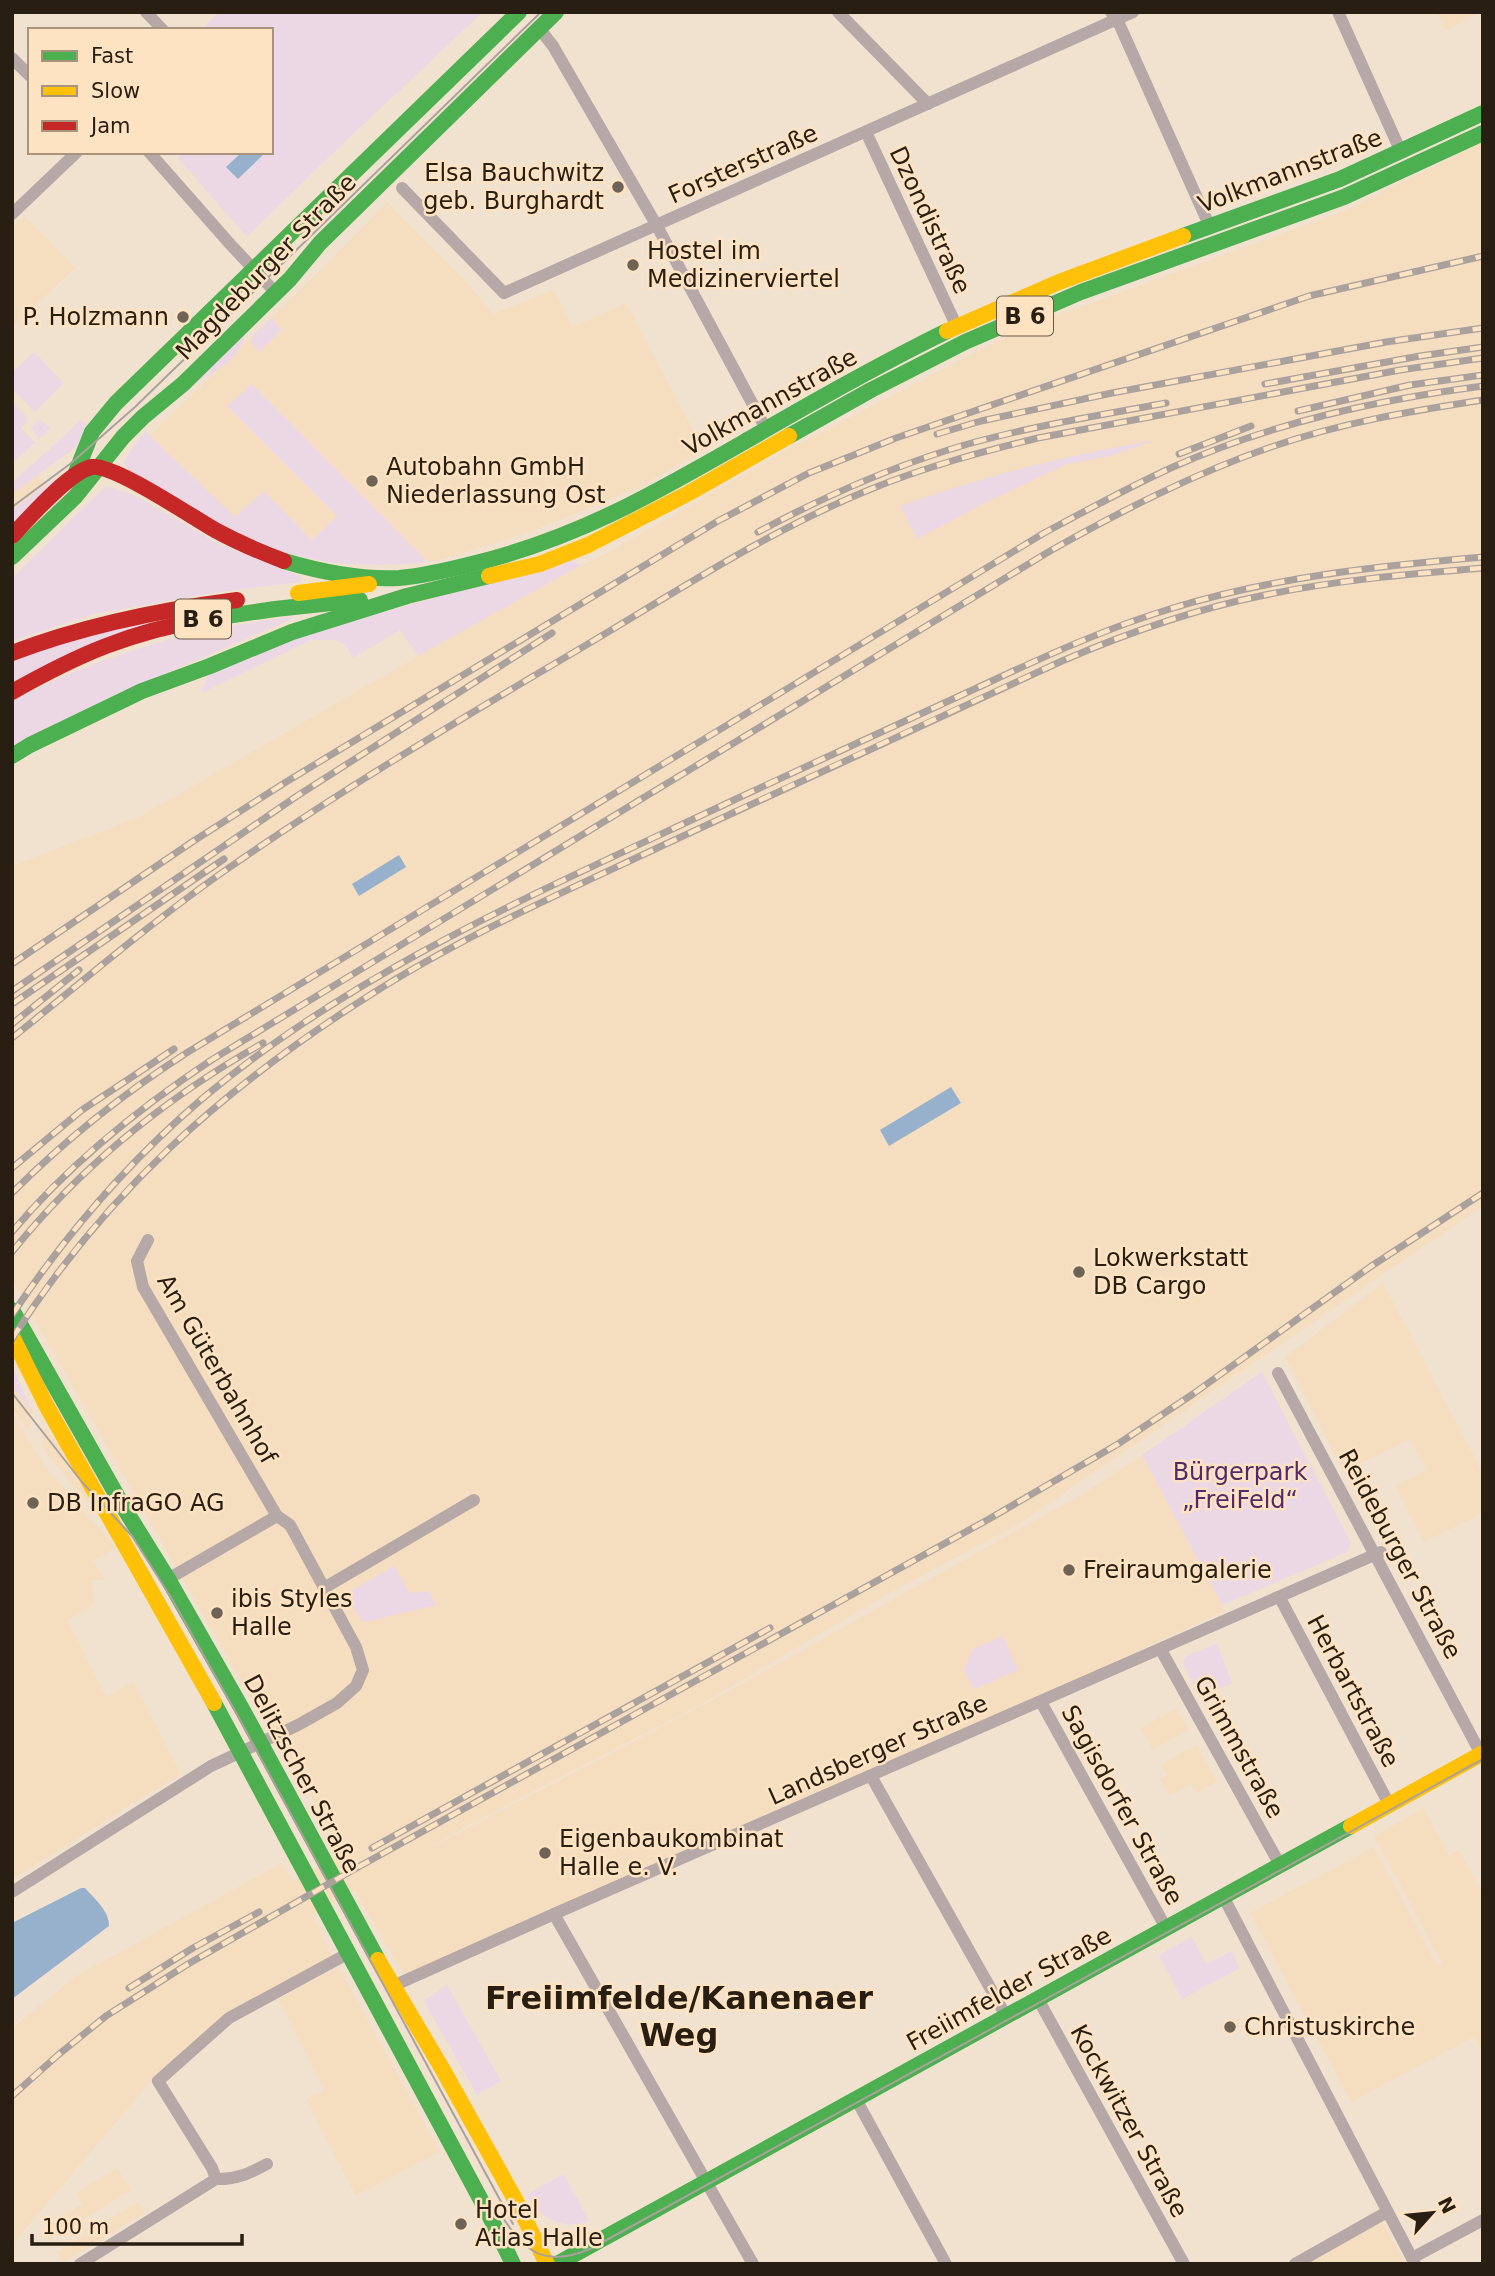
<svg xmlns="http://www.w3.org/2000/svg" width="1495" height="2276" font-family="'DejaVu Sans',sans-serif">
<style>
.built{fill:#f5dec0}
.green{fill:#ecd7e5}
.water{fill:#97b0cc}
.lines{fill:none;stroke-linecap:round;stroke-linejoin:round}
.street{stroke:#b5a8a6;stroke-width:12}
.fast{stroke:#4caf50;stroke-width:16}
.slow{stroke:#ffc107;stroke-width:16}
.jam{stroke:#c62828;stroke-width:16}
.tram{stroke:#aba19c;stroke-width:2}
.rail-casing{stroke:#aba19c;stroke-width:7}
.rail{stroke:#fee3c3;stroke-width:4.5;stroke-dasharray:13;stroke-linecap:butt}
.poi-dot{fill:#6e6354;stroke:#fee3c3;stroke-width:2.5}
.labels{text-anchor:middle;stroke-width:5;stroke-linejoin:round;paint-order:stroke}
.shield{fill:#fee3c3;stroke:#685947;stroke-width:2}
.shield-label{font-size:23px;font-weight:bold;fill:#281e12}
.street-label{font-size:24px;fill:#281e12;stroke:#fee3c3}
.poi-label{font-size:24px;fill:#281e12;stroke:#fee3c3;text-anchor:start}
.park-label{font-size:24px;fill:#54296b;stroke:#fee3c3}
.district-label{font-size:32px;font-weight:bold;fill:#281e12;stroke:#fee3c3}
</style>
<rect width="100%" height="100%" fill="#f1e2d0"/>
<g class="built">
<path d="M1437,12h45l-37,19z"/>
<path d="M1483,142v1064l-464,318 -133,71 -179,106 -246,128 -35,21 283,-148 375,-209 58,-38 83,156 -365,168 -455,199 -50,-88 -43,25 21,42 -73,40 -107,82 -141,166v-217l64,-52 206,-113 11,18 48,-27 -56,-107 -20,-24 -253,-443v-414l127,-49 279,-161 31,-26 158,-77 183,-105 232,-120 319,-116z"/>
<path d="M387,202l79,79 27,33 61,-24 19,37 53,-24 78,147 -64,37 -110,45 -92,29 -87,-3 -111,-34 -92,-87 169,-164z"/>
<path d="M24,215l51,53 -63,59v-99z"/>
<path d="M38,475l8,10 -34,25v-16z"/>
<path d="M1383,1283l100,190v40l-59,29 -29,-56 31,-16 -16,-31 -66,33 -59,-115z"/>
<path d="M12,1386l21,26 -4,4 2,9 -4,4 -15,-20z"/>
<path d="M12,1412l31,52 73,84 -23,13 13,19h-14l3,25 -27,15 38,77 28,-15 47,92 -169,105z"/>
<path d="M45,1427l36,47 28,52 -35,-39 -32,-40z"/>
<path d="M1176,1708l12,22 -35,20 -12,-22z"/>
<path d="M1197,1745l20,37 -21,11 -5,-9 -22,12 -9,-17 7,-4 -6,-11z"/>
<path d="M1424,1808l25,47 10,-5 24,44v159l-9,-16 -123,65 -101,-189 124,-66 63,118 5,-2 -68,-127z"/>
<path d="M339,1967l101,185 -84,44 -50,-97 18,-9 -46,-91z"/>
<path d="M117,2168l14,22 -83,51 -7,-11 41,-26 -6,-11z"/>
<path d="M138,2202l7,11 -82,50 -7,-11z"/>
<path d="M1382,2221l23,43h-99z"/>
</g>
<g class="green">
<path d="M219,12h264l-152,143 -84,82 -69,-79 6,-6h87v-122h-70z"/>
<path d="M272,318l10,12 -23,22 -8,-9 3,-9z"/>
<path d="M246,332c-6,30 -34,40 -56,55z"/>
<path d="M34,352l30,31 -29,29 -23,-24v-15z"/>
<path d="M252,384l176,178c-52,6 -105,4 -154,-13 -52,-18 -99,-52 -146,-80l-5,-7 22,-31 90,86 29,-26 48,49 25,-24 -110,-110z"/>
<path d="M12,402l15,15v5l-6,6 14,15 -23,20z"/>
<path d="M39,419l12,9 -12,11 -8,-11z"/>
<path d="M81,420l5,4 -10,23 -64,47v-11z"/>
<path d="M1155,440l-43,16 -45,8 -76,36 -74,39 -17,-33c83,-30 168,-51 255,-66z"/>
<path d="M55,479l2,2 -45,44v-15z"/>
<path d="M106,486l30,10 81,47 85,34 -2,5 -88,11 -119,21 -81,27v-63z"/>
<path d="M570,560l11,5 -163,91 -18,-26 -47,28 -9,-14 -9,-4h-24l-110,53 10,-25 109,-38z"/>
<path d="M216,613l-204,70v-21l40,-17 55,-15z"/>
<path d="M292,617v2l-184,79 -96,49v-46c93,-48 177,-71 280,-84z"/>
<path d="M12,1367l21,45 -21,-26z"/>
<path d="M1262,1372l89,171 -4,9 -125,53 -80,-150z"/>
<path d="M394,1566l16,27 19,-2 7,14 -71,17 -4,-2 -14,-24 4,-5z"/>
<path d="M1003,1636l15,34 -44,19 -10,-19 9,-21z"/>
<path d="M1217,1643l15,40 -31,15 -18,-35 2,-6z"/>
<path d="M1192,1937l14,27 25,-13 9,17 -58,31 -23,-44z"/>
<path d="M447,1985l54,96 -24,14 -53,-94z"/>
<path d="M562,2175l3,1 24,45c-27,10 -48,-3 -63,-26z"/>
</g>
<g class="water">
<path d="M242,152h24l-28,27 -12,-12z"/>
<path d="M399,855l7,12 -47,29 -7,-12z"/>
<path d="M951,1087l10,16 -72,43 -9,-16z"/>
<path d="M81,1888h4c9,10 25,24 24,38l-97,73v-76z"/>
</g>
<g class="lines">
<g class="street">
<path d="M146,12l17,18"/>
<path d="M838,12l90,92"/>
<path d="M1111,12l6,7 93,208"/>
<path d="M1338,12l63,140"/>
<path d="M539,28l14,18 104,180 109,203"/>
<path d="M12,58l18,18"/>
<path d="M866,132l91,195"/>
<path d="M149,152l81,92 46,49"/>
<path d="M402,188l102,105 629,-281"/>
<path d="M12,214l65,-62"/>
<path d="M1278,1373l203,381"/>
<path d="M168,1579l109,-63"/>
<path d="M324,1588l150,-88"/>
<path d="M1280,1598l109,206"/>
<path d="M1161,1650l119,215"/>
<path d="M1041,1702l125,226"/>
<path d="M871,1776l135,240"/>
<path d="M12,1892l199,-126 87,-41 39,-22 19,-17 7,-16 -7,-23 -66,-122 -13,-9 -134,-229 -6,-26 11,-21"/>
<path d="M1223,1896l192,368"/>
<path d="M554,1914l199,350"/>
<path d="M393,1986l161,-72 827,-362"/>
<path d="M1038,1999l146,265"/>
<path d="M856,2099l90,165"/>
<path d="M216,2179l-4,-11 -54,-87 71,-63 120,-65"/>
<path d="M1412,2258l71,-38"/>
<path d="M80,2264l136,-85c20,1 34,-6 51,-15"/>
<path d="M1295,2264l92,-52"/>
</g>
<g class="fast">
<path d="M1183,236l157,-57 143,-66"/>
<path d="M789,436l82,-46 94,-48 116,-50 263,-95 139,-64"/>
<path d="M75,475l17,-43 24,-29 403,-391"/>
<path d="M12,557l63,-60 48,-60 20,-20 40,-33 107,-105 30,-36 236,-231"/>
<path d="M284,561c37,11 75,19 115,17 24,-2 49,-8 73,-14 107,-26 185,-72 279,-126 65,-38 129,-74 196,-107"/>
<path d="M206,619l69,-10 85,-9"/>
<path d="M12,756l18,-11 112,-54 68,-25 82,-34 115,-36 82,-20"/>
<path d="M12,1310l112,198 44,71 74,130 136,251"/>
<path d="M214,1703l275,512 24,49"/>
<path d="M557,2264l794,-438"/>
</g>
<g class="slow">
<path d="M947,331l112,-49 124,-46"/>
<path d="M489,576l51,-12 48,-19 101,-52 100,-57"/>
<path d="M298,593l71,-9"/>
<path d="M12,1336l34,69 168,298"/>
<path d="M1351,1826l132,-73"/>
<path d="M378,1960l65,110 73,131 31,63"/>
</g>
<g class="jam">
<path d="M12,536c16,-17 59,-66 80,-69 22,-3 100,50 123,63 22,12 45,22 69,31"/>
<path d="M12,653c73,-28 148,-43 225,-53"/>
<path d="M12,692c67,-38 118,-60 194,-73"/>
</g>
<g class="tram">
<path d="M12,507l58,-43 65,-57 406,-395"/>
<path d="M12,1393l70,89 50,54 40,63 67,119 274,506"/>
<path d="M502,2216c24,40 47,51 90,32l891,-489"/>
</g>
<g class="rail-casing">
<g id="rail">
<path d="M1265,384l155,-28 63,-9"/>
<path d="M1298,411l112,-26 73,-10"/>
<path d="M937,434l44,-13 131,-28 274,-51 97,-14"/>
<path d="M1179,454l72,-28"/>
<path d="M758,532c67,-36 137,-67 210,-88 65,-18 132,-29 198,-41"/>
<path d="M12,964l180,-122 94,-60 432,-261 91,-48 87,-35 413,-142 174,-40"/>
<path d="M12,991l285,-195 255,-163"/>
<path d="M12,1004l212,-145"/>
<path d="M12,1024l67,-54"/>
<path d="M12,1038c69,-55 136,-113 208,-164 113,-79 232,-150 351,-220 99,-58 194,-122 300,-165 54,-22 110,-37 167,-51l362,-68 83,-12"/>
<path d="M12,1168l70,-58 92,-61"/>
<path d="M12,1193c54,-54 112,-100 176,-141l856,-519c43,-23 85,-46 129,-66 99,-44 203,-67 310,-81"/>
<path d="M12,1232c58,-69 127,-124 201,-173l837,-508c71,-40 143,-77 221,-104 69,-24 140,-36 212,-47"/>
<path d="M12,1252c69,-86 155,-155 251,-209"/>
<path d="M12,1315c54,-81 117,-154 191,-217 157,-132 350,-212 533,-299 77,-36 155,-71 232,-107 67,-31 134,-63 205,-84 101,-31 205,-42 310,-51"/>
<path d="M12,1339c93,-146 210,-250 355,-342 95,-61 199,-106 301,-154 131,-61 262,-122 394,-182 65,-28 133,-52 203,-66 72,-15 145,-21 218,-27"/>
<path d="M372,1848l398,-220"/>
<path d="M129,1988l64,-40 66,-36"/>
<path d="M12,2096l46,-41 48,-39 82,-52 172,-98 629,-347 129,-75 75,-50 177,-127 113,-74"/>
</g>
</g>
<use href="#rail" class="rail"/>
</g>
<g class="poi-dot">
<circle cx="618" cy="187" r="7"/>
<circle cx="633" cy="265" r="7"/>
<circle cx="183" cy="317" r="7"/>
<circle cx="372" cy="481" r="7"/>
<circle cx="1079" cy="1272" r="7"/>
<circle cx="33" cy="1503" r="7"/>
<circle cx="1069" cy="1570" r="7"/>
<circle cx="217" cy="1613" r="7"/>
<circle cx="545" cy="1853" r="7"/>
<circle cx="1230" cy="2027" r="7"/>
<circle cx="461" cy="2224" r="7"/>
</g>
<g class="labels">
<g class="shield">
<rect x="997" y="296.5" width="56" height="39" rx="5"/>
<rect x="175" y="599.5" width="56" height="39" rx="5"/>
</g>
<g class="shield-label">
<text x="1025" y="324">B 6</text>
<text x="203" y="627">B 6</text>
</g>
<g class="street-label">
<text transform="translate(743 164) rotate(-24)" y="8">Forsterstraße</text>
<text transform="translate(1290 171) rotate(-21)" y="8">Volkmannstraße</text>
<text transform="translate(930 220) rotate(65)" y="8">Dzondistraße</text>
<text transform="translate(266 267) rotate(-46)" y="8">Magdeburger Straße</text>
<text transform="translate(770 402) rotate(-29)" y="8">Volkmannstraße</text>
<text transform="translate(217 1369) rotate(60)" y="8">Am Güterbahnhof</text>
<text transform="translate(1400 1554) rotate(62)" y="8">Reideburger Straße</text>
<text transform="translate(1353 1691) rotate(62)" y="8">Herbartstraße</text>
<text transform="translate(1239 1747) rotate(61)" y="8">Grimmstraße</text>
<text transform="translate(878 1750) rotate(-24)" y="8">Landsberger Straße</text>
<text transform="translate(302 1774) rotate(62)" y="8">Delitzscher Straße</text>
<text transform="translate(1122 1805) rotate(61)" y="8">Sagisdorfer Straße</text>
<text transform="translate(1009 1989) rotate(-29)" y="8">Freiimfelder Straße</text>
<text transform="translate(1129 2121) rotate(61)" y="8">Kockwitzer Straße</text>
</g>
<g class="poi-label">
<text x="604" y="181" text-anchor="end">Elsa Bauchwitz<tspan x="604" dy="28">geb. Burghardt</tspan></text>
<text x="647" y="259">Hostel im<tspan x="647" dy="28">Medizinerviertel</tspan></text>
<text x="169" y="325" text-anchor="end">P. Holzmann</text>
<text x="386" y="475">Autobahn GmbH<tspan x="386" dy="28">Niederlassung Ost</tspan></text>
<text x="1093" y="1266">Lokwerkstatt<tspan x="1093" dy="28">DB Cargo</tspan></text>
<text x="47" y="1511">DB InfraGO AG</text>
<text x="1083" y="1578">Freiraumgalerie</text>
<text x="231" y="1607">ibis Styles<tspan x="231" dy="28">Halle</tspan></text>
<text x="559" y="1847">Eigenbaukombinat<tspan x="559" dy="28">Halle e. V.</tspan></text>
<text x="1244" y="2035">Christuskirche</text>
<text x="475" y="2218">Hotel<tspan x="475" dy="28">Atlas Halle</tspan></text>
</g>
<g class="park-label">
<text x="1240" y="1480">Bürgerpark<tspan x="1240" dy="28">„FreiFeld“</tspan></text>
</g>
<g class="district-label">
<text x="679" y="2009">Freiimfelde/Kanenaer<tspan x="679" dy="37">Weg</tspan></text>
</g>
</g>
<rect width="1495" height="2276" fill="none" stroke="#281e12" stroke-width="28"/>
<rect x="28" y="28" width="245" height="126" fill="#fee3c3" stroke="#a8947c" stroke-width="2"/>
<rect x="42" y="51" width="35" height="10" fill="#4caf50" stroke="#a8947c" stroke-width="2"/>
<text x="91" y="63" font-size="21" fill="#281e12">Fast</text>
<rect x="42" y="86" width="35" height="10" fill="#ffc107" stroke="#a8947c" stroke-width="2"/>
<text x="91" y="98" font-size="21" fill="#281e12">Slow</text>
<rect x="42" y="121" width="35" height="10" fill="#c62828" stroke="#a8947c" stroke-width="2"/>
<text x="91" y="133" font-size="21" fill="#281e12">Jam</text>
<g transform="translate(1432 2213) rotate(63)" stroke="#fee3c3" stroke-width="5" paint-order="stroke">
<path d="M0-5L12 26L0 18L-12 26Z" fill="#281e12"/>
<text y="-10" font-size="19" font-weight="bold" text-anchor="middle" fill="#281e12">N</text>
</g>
<path d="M32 2234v10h210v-10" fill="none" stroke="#281e12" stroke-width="3.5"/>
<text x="42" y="2234" font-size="21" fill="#281e12" stroke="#fee3c3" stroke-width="5" paint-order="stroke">100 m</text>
</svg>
